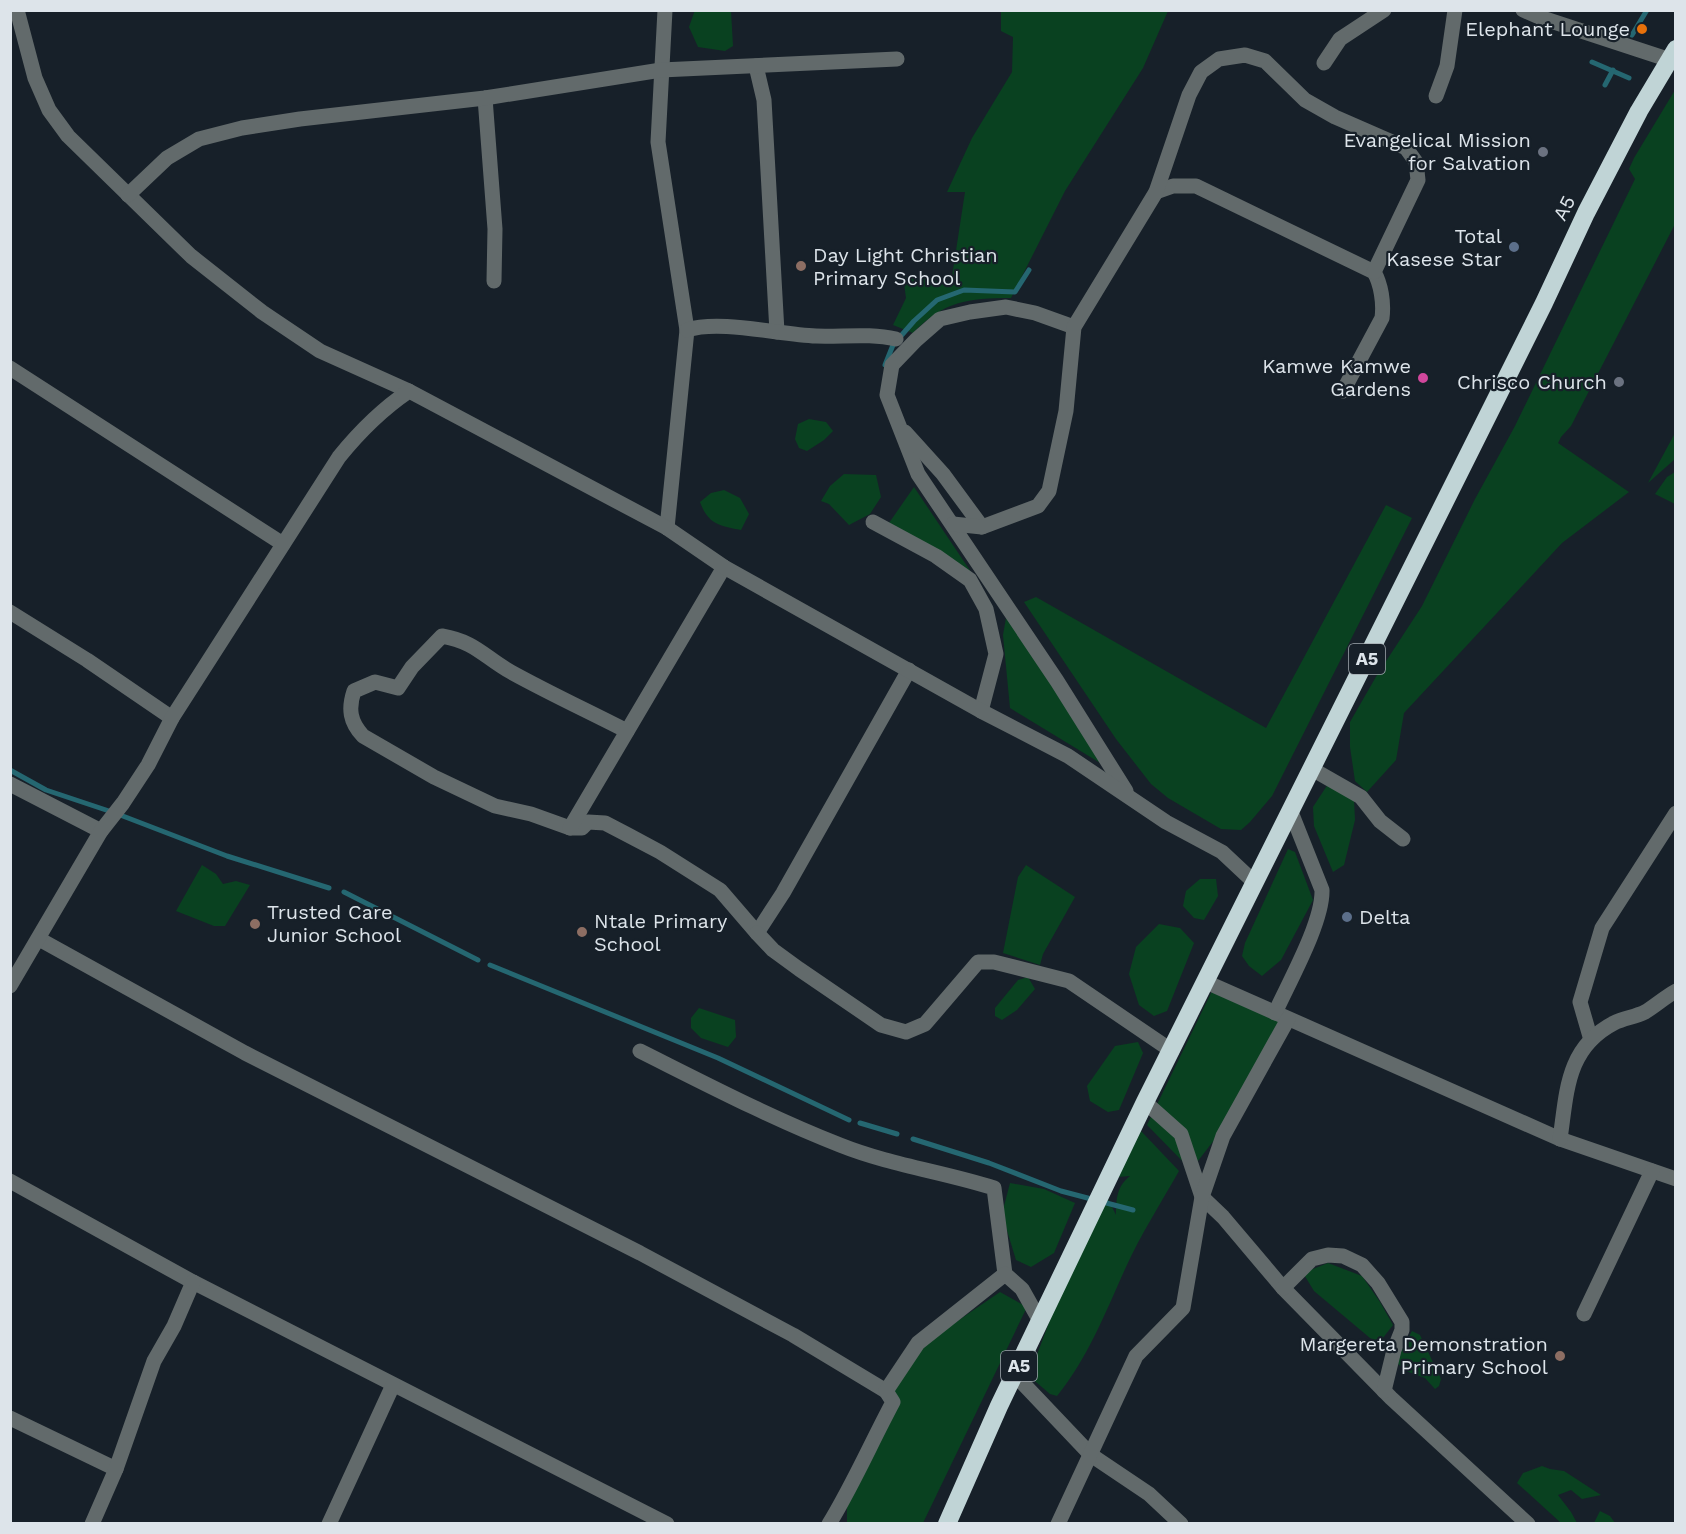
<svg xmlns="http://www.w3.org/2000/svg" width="1686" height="1534" font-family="'Work Sans',sans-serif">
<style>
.green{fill:#094120}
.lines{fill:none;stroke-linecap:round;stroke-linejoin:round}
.stream{stroke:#256771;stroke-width:5}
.minor{stroke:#626a6b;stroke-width:15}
.highway{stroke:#c0d4d6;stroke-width:18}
.food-dot{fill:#e8710a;stroke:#172029;stroke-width:2}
.worship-dot{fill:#6b7280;stroke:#172029;stroke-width:2}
.service-dot{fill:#5c6f8a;stroke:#172029;stroke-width:2}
.education-dot{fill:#8d6e63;stroke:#172029;stroke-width:2}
.hotel-dot{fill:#d1479c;stroke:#172029;stroke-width:2}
.labels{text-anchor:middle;stroke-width:4.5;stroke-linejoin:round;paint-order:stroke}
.shield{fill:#172029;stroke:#a2a9b0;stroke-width:1.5}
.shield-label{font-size:18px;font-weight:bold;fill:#dde4ea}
.poi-label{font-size:20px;fill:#dde4ea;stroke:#172029;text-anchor:end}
.street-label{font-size:20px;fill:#dde4ea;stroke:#172029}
</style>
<rect width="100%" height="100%" fill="#172029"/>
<g class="green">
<path d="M695,10l36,1 2,35 -8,5 -27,-4 -9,-20z"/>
<path d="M1001,11h167l-25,57 -78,123 -54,107c-43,0 -67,3 -98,35l-20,-8 13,-27 -3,-22 48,7 14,-91h-18l25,-54 40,-66 1,-35 -12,-6z"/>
<path d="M1675,90v134l-104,202 -10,11 -3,6 71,49 -67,51 -158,170 -8,47 -29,32 -12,-11 -5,-34v-25l27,-47 45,-69 53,-107 40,-73 120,-247 -6,-10 5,-11z"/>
<path d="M809,419l17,3 7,9 -9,9 -17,11 -8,-3 -4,-9 3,-15z"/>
<path d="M1675,433v26l-27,24z"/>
<path d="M1675,472v32l-20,-10 12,-17z"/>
<path d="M844,474l32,1 5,22 -11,17 -21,11 -20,-21 -8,-3 9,-15z"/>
<path d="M914,487l59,88 -84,-52z"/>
<path d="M724,490l16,8 9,16 -8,16c-22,-4 -33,-6 -41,-28l11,-9z"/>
<path d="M1386,505l26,13 -140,278 -22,26 -9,8 -20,-1 -53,-31 -17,-14 -35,-45 -92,-137 12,-5 230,131z"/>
<path d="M1006,618l36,47 73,107 -105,-64 -7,-73z"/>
<path d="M1328,784l26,16 1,20 -11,45 -11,7 -19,-46 -1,-19z"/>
<path d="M1288,849l7,3 18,48 -32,60 -19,16 -13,-10 -7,-10 3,-13z"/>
<path d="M202,865l14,9 7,10 13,-3 14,4 -25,41h-11l-38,-15z"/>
<path d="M1026,865l49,32 -32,57 -3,11 -37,-12 15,-76z"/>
<path d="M1200,879h16l2,17 -14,24 -10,-2 -11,-12 3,-15z"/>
<path d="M1159,924l21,4 14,15 -27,68 -13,5 -15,-11 -10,-31 7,-27z"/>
<path d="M1028,977l7,12 -18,21 -15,10 -7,-4v-8l23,-28z"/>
<path d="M1212,991l70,31 -64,113 -27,35 -44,-45z"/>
<path d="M699,1008l36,12 1,17 -8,10 -27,-9 -10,-10v-10z"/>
<path d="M1138,1042l5,11 -24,57 -11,2 -18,-11 -3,-15 28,-40z"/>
<path d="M1141,1131l38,40c-18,32 -38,63 -53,96 -20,44 -38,91 -69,129l-7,-2 -21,-18 24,-64 54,-115 9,18c0,-16 1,-29 14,-39l-12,1z"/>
<path d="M1010,1183l34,6 31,14 -21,50 -23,14 -15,-7 -14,-46z"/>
<path d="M1328,1263l34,13 18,26 13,23 -14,18 -9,-5 -56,-47 -11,-18z"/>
<path d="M1000,1292l27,15 -104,216 -76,1v-17l47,-120 24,-39z"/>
<path d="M1412,1331l8,4 21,44 -2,7 -4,3 -10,-11 -19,-7 -9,-8 6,-16z"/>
<path d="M1542,1466l8,3 14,2 37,24 -19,4 -11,-9 -13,5 13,17 6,11h-16l-44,-40 6,-10z"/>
<path d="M1600,1511l10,5 5,7h-21z"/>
</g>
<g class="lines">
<g class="stream">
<path d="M1632,35l15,-25"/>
<path d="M1592,62l37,16"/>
<path d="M1605,85l8,-15"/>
<path d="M885,365l8,-20 21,-24 23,-21 27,-10 51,2 14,-22"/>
<path d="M10,770l36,20 69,23 112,43 102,32"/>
<path d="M344,892l134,68"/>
<path d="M490,965l228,93 131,62"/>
<path d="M860,1123l37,11"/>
<path d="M913,1139l76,24 72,28 72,19"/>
</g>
<g class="minor">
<path d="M17,10l18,68 14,32 19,26 123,120 71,56 58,39 89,40"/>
<path d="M665,10l-7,132 29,188 -20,198"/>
<path d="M1523,10l16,7 131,43"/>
<path d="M1324,63l16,-24 44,-29"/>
<path d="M756,66l8,34 13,232"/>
<path d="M1436,96l11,-30 8,-56"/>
<path d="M485,98l10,131 -1,52"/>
<path d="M1156,192l17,-6h23l178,86c7,12 10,31 8,46l-39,73"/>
<path d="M128,195l39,-37 32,-19 43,-11 58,-9 185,-21 176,-28 236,-11"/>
<path d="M1074,327l-39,-14 -29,-6 -36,5 -30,7 -24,21 -24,25 -5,30 31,79 139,207 69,110"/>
<path d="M687,330c33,-11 93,5 129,6 26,1 54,-3 80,3"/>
<path d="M10,368l273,176"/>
<path d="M905,432l38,42 39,53"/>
<path d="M873,522l63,34 34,24 16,29 10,45 -15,57"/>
<path d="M953,524l29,3 56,-21 11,-15 17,-80 8,-84 82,-135 33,-97 12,-23 18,-13 26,-4 20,6 40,39 30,17 71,31 10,14 2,18 -44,92"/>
<path d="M10,612l77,48 85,58"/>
<path d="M627,731c-39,-20 -78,-38 -116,-59 -27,-15 -35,-30 -69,-36l-30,31 -14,21 -23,-6 -21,9c-6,18 -4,31 9,45l71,41 61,29 36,8 39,14h12l6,-6 17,1 23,12 32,17 60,38 37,43 26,-40 126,-223"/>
<path d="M1312,769l49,28 19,24 23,18"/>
<path d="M10,784l91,47"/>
<path d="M570,828l154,-261"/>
<path d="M757,933l16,17 26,19 82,56 25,7 19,-8 53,-62h16l75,19 103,70"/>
<path d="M39,939l206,114 395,200 153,82 93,56"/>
<path d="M1206,982l354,157 116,40"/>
<path d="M10,986l91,-155 22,-28 25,-38 24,-47 167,-261c21,-26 42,-47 70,-66l258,137 57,39 257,144 87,45 98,66 56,30 32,30"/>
<path d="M1275,1013c14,-31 48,-91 47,-123l-31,-78"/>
<path d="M1591,1040l-11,-38 22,-74 74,-115"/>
<path d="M640,1051c66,33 131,67 200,94 50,20 104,27 154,43l11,86"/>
<path d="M1145,1102l36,32 21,63 21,20 60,71 108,110 137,126"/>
<path d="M1560,1139c7,-47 6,-91 54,-116 10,-5 21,-6 31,-11 10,-6 20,-15 31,-21"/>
<path d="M10,1181l183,101 474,242"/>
<path d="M1283,1288l29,-29 16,-4 15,1 19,9 16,18 24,39v8l-8,20 -10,41"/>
<path d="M1584,1314l68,-143"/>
<path d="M1015,1375l76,80 58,39 32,30"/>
<path d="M10,1418l106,51"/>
<path d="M92,1524l24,-55 38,-108 20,-35 19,-44"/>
<path d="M329,1524l64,-139"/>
<path d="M829,1524c24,-39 42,-81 64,-122l-7,-11 32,-48 87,-69 17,15 18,32"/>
<path d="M1058,1524l78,-168 47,-48 19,-111 21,-61 65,-117"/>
</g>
<path class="highway" d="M947,1524l52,-118 146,-304 399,-799 42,-90 53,-102 37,-62"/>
</g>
<circle class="food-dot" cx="1642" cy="29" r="6"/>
<g class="worship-dot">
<circle cx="1543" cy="152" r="6"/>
<circle cx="1619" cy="382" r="6"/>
</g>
<g class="service-dot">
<circle cx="1514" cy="247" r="6"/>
<circle cx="1347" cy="917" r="6"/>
</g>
<g class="education-dot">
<circle cx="801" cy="266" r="6"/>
<circle cx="255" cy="924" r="6"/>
<circle cx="582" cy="932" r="6"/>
<circle cx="1560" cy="1356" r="6"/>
</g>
<circle class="hotel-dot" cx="1423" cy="378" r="6"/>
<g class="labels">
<g class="shield">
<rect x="1349" y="644" width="36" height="30" rx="4.5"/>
<rect x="1001" y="1351" width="36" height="30" rx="4.5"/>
</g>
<g class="shield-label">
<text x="1367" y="665">A5</text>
<text x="1019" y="1372">A5</text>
</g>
<g class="poi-label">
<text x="1630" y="36">Elephant Lounge</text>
<text x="1531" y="147">Evangelical Mission<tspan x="1531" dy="23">for Salvation</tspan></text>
<text x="1502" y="243">Total<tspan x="1502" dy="23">Kasese Star</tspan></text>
<text x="813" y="262" text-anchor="start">Day Light Christian<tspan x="813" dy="23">Primary School</tspan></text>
<text x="1411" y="373">Kamwe Kamwe<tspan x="1411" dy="23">Gardens</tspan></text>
<text x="1607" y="389">Chrisco Church</text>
<text x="267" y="919" text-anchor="start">Trusted Care<tspan x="267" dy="23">Junior School</tspan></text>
<text x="1359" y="924" text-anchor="start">Delta</text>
<text x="594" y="928" text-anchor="start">Ntale Primary<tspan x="594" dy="23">School</tspan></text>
<text x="1548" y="1351">Margereta Demonstration<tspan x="1548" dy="23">Primary School</tspan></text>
</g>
<g class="street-label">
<text transform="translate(1564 208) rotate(-63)" y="7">A5</text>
</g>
</g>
<rect width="1686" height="1534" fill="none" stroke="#dde4ea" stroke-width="24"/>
</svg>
